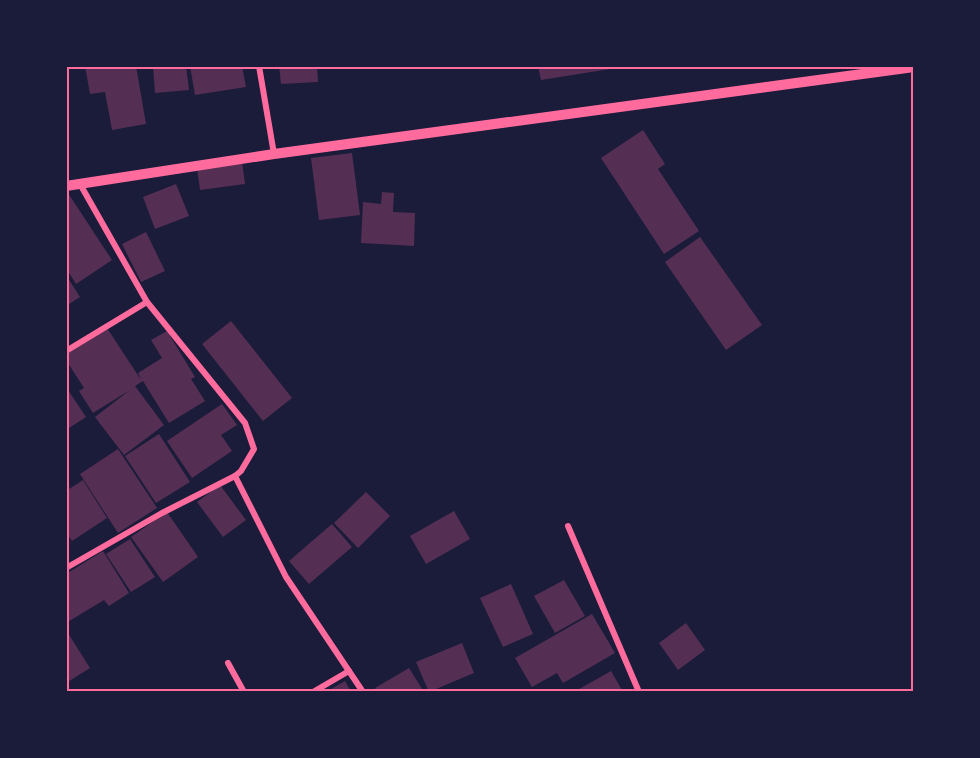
<svg xmlns="http://www.w3.org/2000/svg" width="980" height="758" font-family="Mulish,sans-serif">
<style>
.building{fill:#542f53}
.lines{fill:none;stroke-linecap:round;stroke-linejoin:round}
.minor{stroke:#ff6b9d;stroke-width:6}
.tertiary{stroke:#ff6b9d;stroke-width:10}
.neatline{fill:none;stroke:#ff6b9d;stroke-width:2}
</style>
<rect width="100%" height="100%" fill="#1b1b3a"/>
<g class="building">
<path d="M85,66h51l10,58 -34,6 -7,-38 -15,2z"/>
<path d="M153,66h33l3,24 -34,3z"/>
<path d="M190,66h52l4,21 -51,8z"/>
<path d="M279,66h38l1,16 -37,2z"/>
<path d="M538,66h72v3l-69,11z"/>
<path d="M643,130l22,34 -7,5 41,62 -35,23 -63,-96z"/>
<path d="M352,153l8,62 -41,5 -8,-62z"/>
<path d="M242,161l3,23 -45,6 -3,-22z"/>
<path d="M176,184l13,32 -34,13 -12,-32z"/>
<path d="M66,190l46,70 -36,24 -10,-16z"/>
<path d="M382,192l12,1 -1,19 22,1 -1,33 -53,-3 2,-41 18,2z"/>
<path d="M146,232l19,39 -24,11 -19,-38z"/>
<path d="M700,237l62,88 -36,25 -61,-88z"/>
<path d="M66,275l14,22 -14,9z"/>
<path d="M231,321l61,77 -29,23 -61,-77z"/>
<path d="M107,328l34,52 -3,-7 24,-15 -11,-18 16,-9 28,46 -4,2 14,22 -36,22 -26,-42 -8,5 29,39 -40,30 -29,-38 35,-27 -37,23 -14,-22 5,-3 -18,-28v-6z"/>
<path d="M66,387l20,30 -20,13z"/>
<path d="M222,404l15,21 -16,10 11,16 -40,27 -25,-37z"/>
<path d="M159,434l31,48 -34,21 -31,-47z"/>
<path d="M118,449l39,59 -39,25 -38,-59z"/>
<path d="M83,480l24,38 -35,23 -6,-9v-41z"/>
<path d="M220,485l26,35 -23,17 -26,-35z"/>
<path d="M366,492l24,24 -32,32 -24,-25z"/>
<path d="M454,511l16,28 -44,25 -16,-28z"/>
<path d="M167,512l31,45 -35,25 -32,-45z"/>
<path d="M332,524l20,23 -43,37 -20,-23z"/>
<path d="M130,539l25,38 -24,15 -25,-38z"/>
<path d="M103,551l26,42 -20,13 -5,-6 -38,23v-49z"/>
<path d="M564,580l21,36 -30,17 -21,-37z"/>
<path d="M511,584l22,50 -30,13 -23,-49z"/>
<path d="M592,614l23,39 -52,30 -6,-10 -25,14 -17,-29z"/>
<path d="M686,623l19,27 -27,20 -19,-27z"/>
<path d="M66,630l24,38 -24,15z"/>
<path d="M462,643l12,30 -45,19 -13,-30z"/>
<path d="M409,668l15,24h-46l-3,-4z"/>
<path d="M611,671l12,21h-49z"/>
<path d="M345,681l6,11h-25z"/>
</g>
<g class="lines">
<g class="minor">
<path d="M259,66l15,88"/>
<path d="M66,351l81,-49"/>
<path d="M235,476l51,101 77,115"/>
<path d="M568,526l71,166"/>
<path d="M66,568l96,-55 73,-37 6,-5 13,-22 -9,-26 -98,-121 -67,-118"/>
<path d="M228,663l16,29"/>
<path d="M313,692l36,-21"/>
</g>
<path class="tertiary" d="M66,186l208,-32 640,-87"/>
</g>
<rect width="980" height="758" fill="none" stroke="#1b1b3a" stroke-width="135"/>
<rect x="68" y="68" width="844" height="622" class="neatline"/>
</svg>
